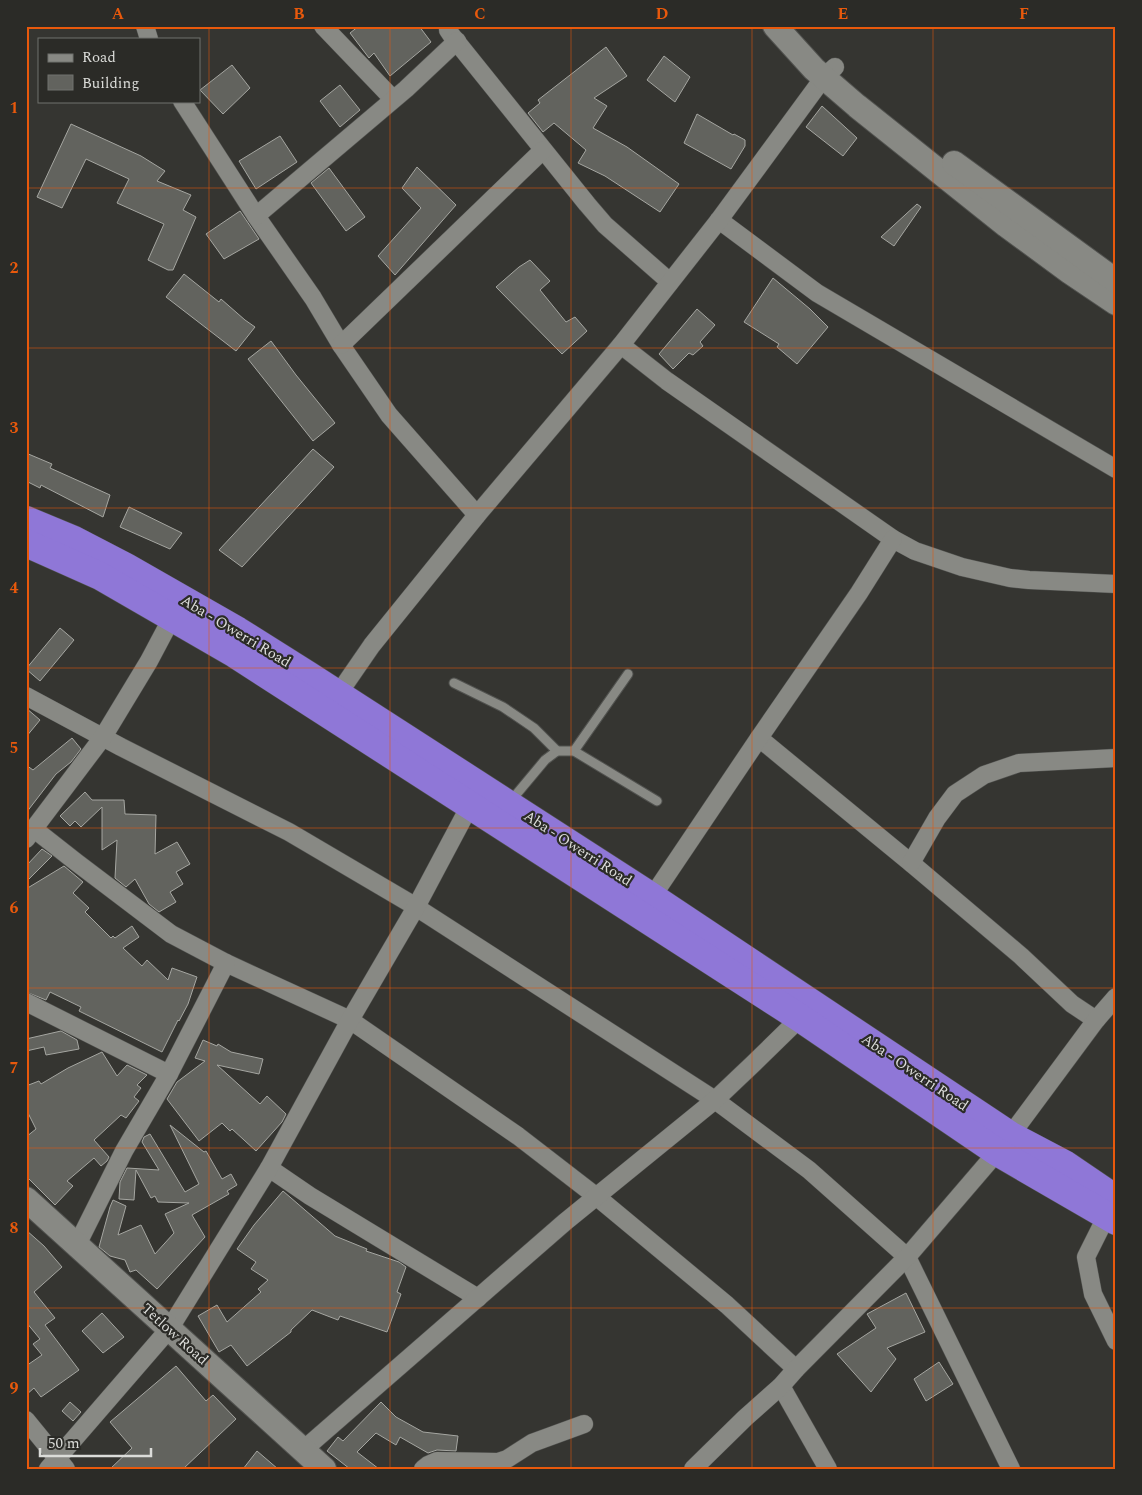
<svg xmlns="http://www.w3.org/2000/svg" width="1142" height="1495" font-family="Spectral,serif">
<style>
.building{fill:#62635e;stroke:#a5a6a1}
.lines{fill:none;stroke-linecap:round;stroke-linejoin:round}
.lane-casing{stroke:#51524f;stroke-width:11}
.street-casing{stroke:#51524f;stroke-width:19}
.secondary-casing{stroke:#51524f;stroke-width:26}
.highway-casing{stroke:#51524f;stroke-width:29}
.lane{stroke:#888984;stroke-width:9}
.street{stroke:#888984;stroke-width:18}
.secondary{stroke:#888984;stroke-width:24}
.highway{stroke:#8f77d7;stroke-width:28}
.grid{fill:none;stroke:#e8590c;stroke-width:1;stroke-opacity:0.55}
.labels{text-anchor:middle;stroke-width:4.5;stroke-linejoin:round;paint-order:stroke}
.street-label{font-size:15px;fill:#dbdcd9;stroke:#2b2b27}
.neatline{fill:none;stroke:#e8590c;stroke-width:2}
.grid-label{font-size:16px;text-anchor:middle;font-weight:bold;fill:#e8590c}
</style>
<rect width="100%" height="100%" fill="#353531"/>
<g class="building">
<path d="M359,26h60l12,16 -41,34 -16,-23 -5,5 -19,-25z"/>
<path d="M606,47l21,29 -33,22 13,8 -14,22 34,19 52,37 -19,28 -55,-36 -27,-13 8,-13 -32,-27 -11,9 -15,-19 12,-10 -2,-3z"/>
<path d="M664,56l26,21 -15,25 -28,-22z"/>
<path d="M232,65l18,23 -27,26 -23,-24z"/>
<path d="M340,85l20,25 -20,17 -20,-26z"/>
<path d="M822,106l35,32 -14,18 -37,-29z"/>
<path d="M697,114l36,21 1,-1 11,6v6l-14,23 -47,-26z"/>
<path d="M71,124l70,32 24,15 -8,10 34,14 -8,15 13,7 -23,53h-5l-20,-10 16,-36 -47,-21 12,-24 -43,-20 -24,49 -25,-11z"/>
<path d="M280,136l17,26 -41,27 -17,-28z"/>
<path d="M417,167l39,38 -61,70 -17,-19 43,-48 -19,-20z"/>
<path d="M329,168l36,49 -19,14 -35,-48z"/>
<path d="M917,204l4,3 -27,39 -13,-9z"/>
<path d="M240,211l19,28 -35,20 -18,-25z"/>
<path d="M530,260l20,21 -10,9 26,32 9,-5 12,14 -25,23 -66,-67 23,-20z"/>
<path d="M184,274l35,28 2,-3 24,21 10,7 -19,24 -70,-54z"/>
<path d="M773,278l37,31 18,18 -31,37 -20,-17 2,-3 -35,-22z"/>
<path d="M697,309l18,16 -15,17 3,4 -10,9 -4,-2 -16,16 -14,-15z"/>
<path d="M271,341l25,34 39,48 -22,18 -65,-82z"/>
<path d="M313,449l21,18 -92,100 -23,-17z"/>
<path d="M26,453l26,11 -2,4 60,27 -7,22 -62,-32 -1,3 -14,-7z"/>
<path d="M129,507l53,26 -12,16 -50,-22z"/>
<path d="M60,628l14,12 -34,41 -14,-12z"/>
<path d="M26,708l14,12 -14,17z"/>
<path d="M72,738l9,11 -10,13 -15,12 -30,39v-48l7,5z"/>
<path d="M85,792l7,8h32l1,14 31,1 -1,39 22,-12 13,22 -14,8 7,12 -13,8 6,10 -17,10 -10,-8 -14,-25 -9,8 -11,-9 2,-38 -15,10v-43l-21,20 -6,-6 -5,5 -10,-10z"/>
<path d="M42,849l10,7 -26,26v-16z"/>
<path d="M64,866l19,16 -10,11 16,15 -4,4 26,26 2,-2 2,2 17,-12 7,11 -16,11 19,18 5,-6 21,20 4,-12 25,9 -9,27 -9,17 -1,-1 -16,32 -83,-41 2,-4 -31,-15 -4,8 -20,-8v-103z"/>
<path d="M61,1031l16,9 2,9 -33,6 -2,-8 -18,4v-12z"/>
<path d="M203,1040l14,6 1,-2 13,8 32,7 -4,15 -42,-9 43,39 7,-8 19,18 -4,8 -26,29 -24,-22 -2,2 -8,-8 -23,18 -32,-42 10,-17 28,-21 -10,-3z"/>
<path d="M102,1052l15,24 10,-11 20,10 -10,10 4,3 -7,9 5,4 -13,17 -5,-3 -27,25 15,17 -2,4 -6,5 -7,-8 -27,23 6,5 -18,19 -29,-29v-39l10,-8 -10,-20v-23l13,-5 2,3 27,-16z"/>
<path d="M170,1125l34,27 2,-1 16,28 9,-5 6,11 -10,6 2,3 -37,21 13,22 -48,52 -21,-19 -6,2 -5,-12 -15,-4 -11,-9 11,-40 3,-7 13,6 -8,29 23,-10 14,29 19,-21 -9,-19 24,-11 -31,-1 -3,-6 -4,2 -15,-28 -2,30 -15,-1 1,-17 7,-14 32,2 -17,-28 2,-5 6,-3 35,58 14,-8z"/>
<path d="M283,1191l52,45 32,13 -1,2 33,11 7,5 -9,25 4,2 -14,38 -47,-16 -2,4 -26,-10 -21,20v2l-44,34 -16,-21 -12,7 -21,-36 19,-11 10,17 34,-30 -3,-3 10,-9 -17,-11 5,-7 -19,-13 17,-24z"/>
<path d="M26,1230l18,16 18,21 -28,25 21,26 -10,7 34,45 -38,27 -7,-9 -8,7v-29l16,-11 -9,-11 7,-5 -14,-17z"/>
<path d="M906,1293l19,39 -38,16 9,11 -25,33 -34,-38 39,-26 -9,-14z"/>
<path d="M102,1313l22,24 -21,16 -21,-22z"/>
<path d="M939,1362l14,22 -27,17 -12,-22z"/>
<path d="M176,1366l30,35 7,-6 23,24 -53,50h-73l22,-21 -22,-26z"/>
<path d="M70,1402l11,10 -8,9 -11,-10z"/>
<path d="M381,1402l15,15 27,15 35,4 -2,15 -19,-1 -9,3 -28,-16 -4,8 -20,-12 -19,19 22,17h-29l-23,-18 11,-14 5,4z"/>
<path d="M257,1451l21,18h-35z"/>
</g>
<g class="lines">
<g class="lane-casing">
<g id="lane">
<path d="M454,683l49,24 31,21 23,23"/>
<path d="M574,751l54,-77"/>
<path d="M509,803l36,-43 12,-9h17l83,50"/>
</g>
</g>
<g class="street-casing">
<g id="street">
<path d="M145,26l4,13"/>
<path d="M323,26l70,73"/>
<path d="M448,26v4l4,6 135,168 18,21 65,57"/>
<path d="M182,101l74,115 57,82 28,47 48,70 88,100"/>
<path d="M256,216l150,-127 51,-48"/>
<path d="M719,220l98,73 299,176"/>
<path d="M341,345l202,-195"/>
<path d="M621,345l46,36 226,158 22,12 47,16 48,11 19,2 87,4"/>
<path d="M26,696l95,51 168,85 119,70 307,198 94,70 98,87 104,212"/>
<path d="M332,703l40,-58 105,-130 144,-170 98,-125 105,-143 11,-10"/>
<path d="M759,738l152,125 110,93 51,48 24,16"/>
<path d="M34,829l42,33 95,72 55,29 124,57 168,116 79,61 130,108 69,64"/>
<path d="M26,839l77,-102 46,-76 27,-51"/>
<path d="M911,863l26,-45 18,-24 29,-19 35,-12 97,-5"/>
<path d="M652,897l107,-159 100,-145 34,-54"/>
<path d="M26,1002l143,72"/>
<path d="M269,1168l41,28 168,102"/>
<path d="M1107,1215l-21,42 7,37 23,47"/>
<path d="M77,1245l47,-94 45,-77 57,-111"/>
<path d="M781,1386l47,83"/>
<path d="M26,1420l40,49"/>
<path d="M302,1451l263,-229 150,-122 39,-37 46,-45"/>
<path d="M48,1469l122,-141 99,-160 81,-148 66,-113 59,-111"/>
<path d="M423,1469l5,-4 9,-4 61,1 9,-3 25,-16 52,-19"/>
<path d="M693,1469l52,-51 36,-32 15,-17 111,-112 97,-113 92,-124 20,-23"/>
</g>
</g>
<g class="secondary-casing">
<g id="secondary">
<path d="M775,26l39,43 43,37 149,119 64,47 46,31"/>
<path d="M954,163l162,118"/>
<path d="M26,1199l298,270"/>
</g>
</g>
<g class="highway-casing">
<g id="highway">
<path d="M26,520l48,20 52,27 112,64 70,44 344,222 359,239 55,29 50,34"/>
<path d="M26,543l74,33 135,78 565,364 197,134 119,69"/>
</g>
</g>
<use href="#lane" class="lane"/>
<use href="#street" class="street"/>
<use href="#secondary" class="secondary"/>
<use href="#highway" class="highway"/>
</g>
<path class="grid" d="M209,26v1443M390,26v1443M571,26v1443M752,26v1443M933,26v1443M26,188h1090M26,348h1090M26,508h1090M26,668h1090M26,828h1090M26,988h1090M26,1148h1090M26,1308h1090"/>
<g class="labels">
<g class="street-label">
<text transform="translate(236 631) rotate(31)" y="5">Aba - Owerri Road</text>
<text transform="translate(578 848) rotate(33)" y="5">Aba - Owerri Road</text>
<text transform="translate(915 1072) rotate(34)" y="5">Aba - Owerri Road</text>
<text transform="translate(175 1334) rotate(42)" y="5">Tetlow Road</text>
</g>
</g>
<rect width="1142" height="1495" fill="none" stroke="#2b2b27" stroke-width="55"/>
<rect x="38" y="38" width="162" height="65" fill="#2b2b27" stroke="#71726e"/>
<rect x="48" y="54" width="25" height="8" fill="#888984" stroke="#71726e"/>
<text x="82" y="62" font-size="15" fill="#dbdcd9">Road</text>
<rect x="48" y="75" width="25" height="15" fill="#62635e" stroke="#71726e"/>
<text x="82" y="88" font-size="15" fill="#dbdcd9">Building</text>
<path d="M40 1448v8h111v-8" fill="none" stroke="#dbdcd9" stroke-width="2.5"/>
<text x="48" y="1448" font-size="15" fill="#dbdcd9" stroke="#2b2b27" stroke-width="4" paint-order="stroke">50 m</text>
<rect x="28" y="28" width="1086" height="1440" class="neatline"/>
<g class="grid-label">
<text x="118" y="19">A</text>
<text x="299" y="19">B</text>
<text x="480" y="19">C</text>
<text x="662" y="19">D</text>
<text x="843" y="19">E</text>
<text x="1024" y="19">F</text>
<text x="14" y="113">1</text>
<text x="14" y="273">2</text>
<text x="14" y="433">3</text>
<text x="14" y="593">4</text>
<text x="14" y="753">5</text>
<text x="14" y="913">6</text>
<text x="14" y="1073">7</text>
<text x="14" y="1233">8</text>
<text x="14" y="1393">9</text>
</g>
</svg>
